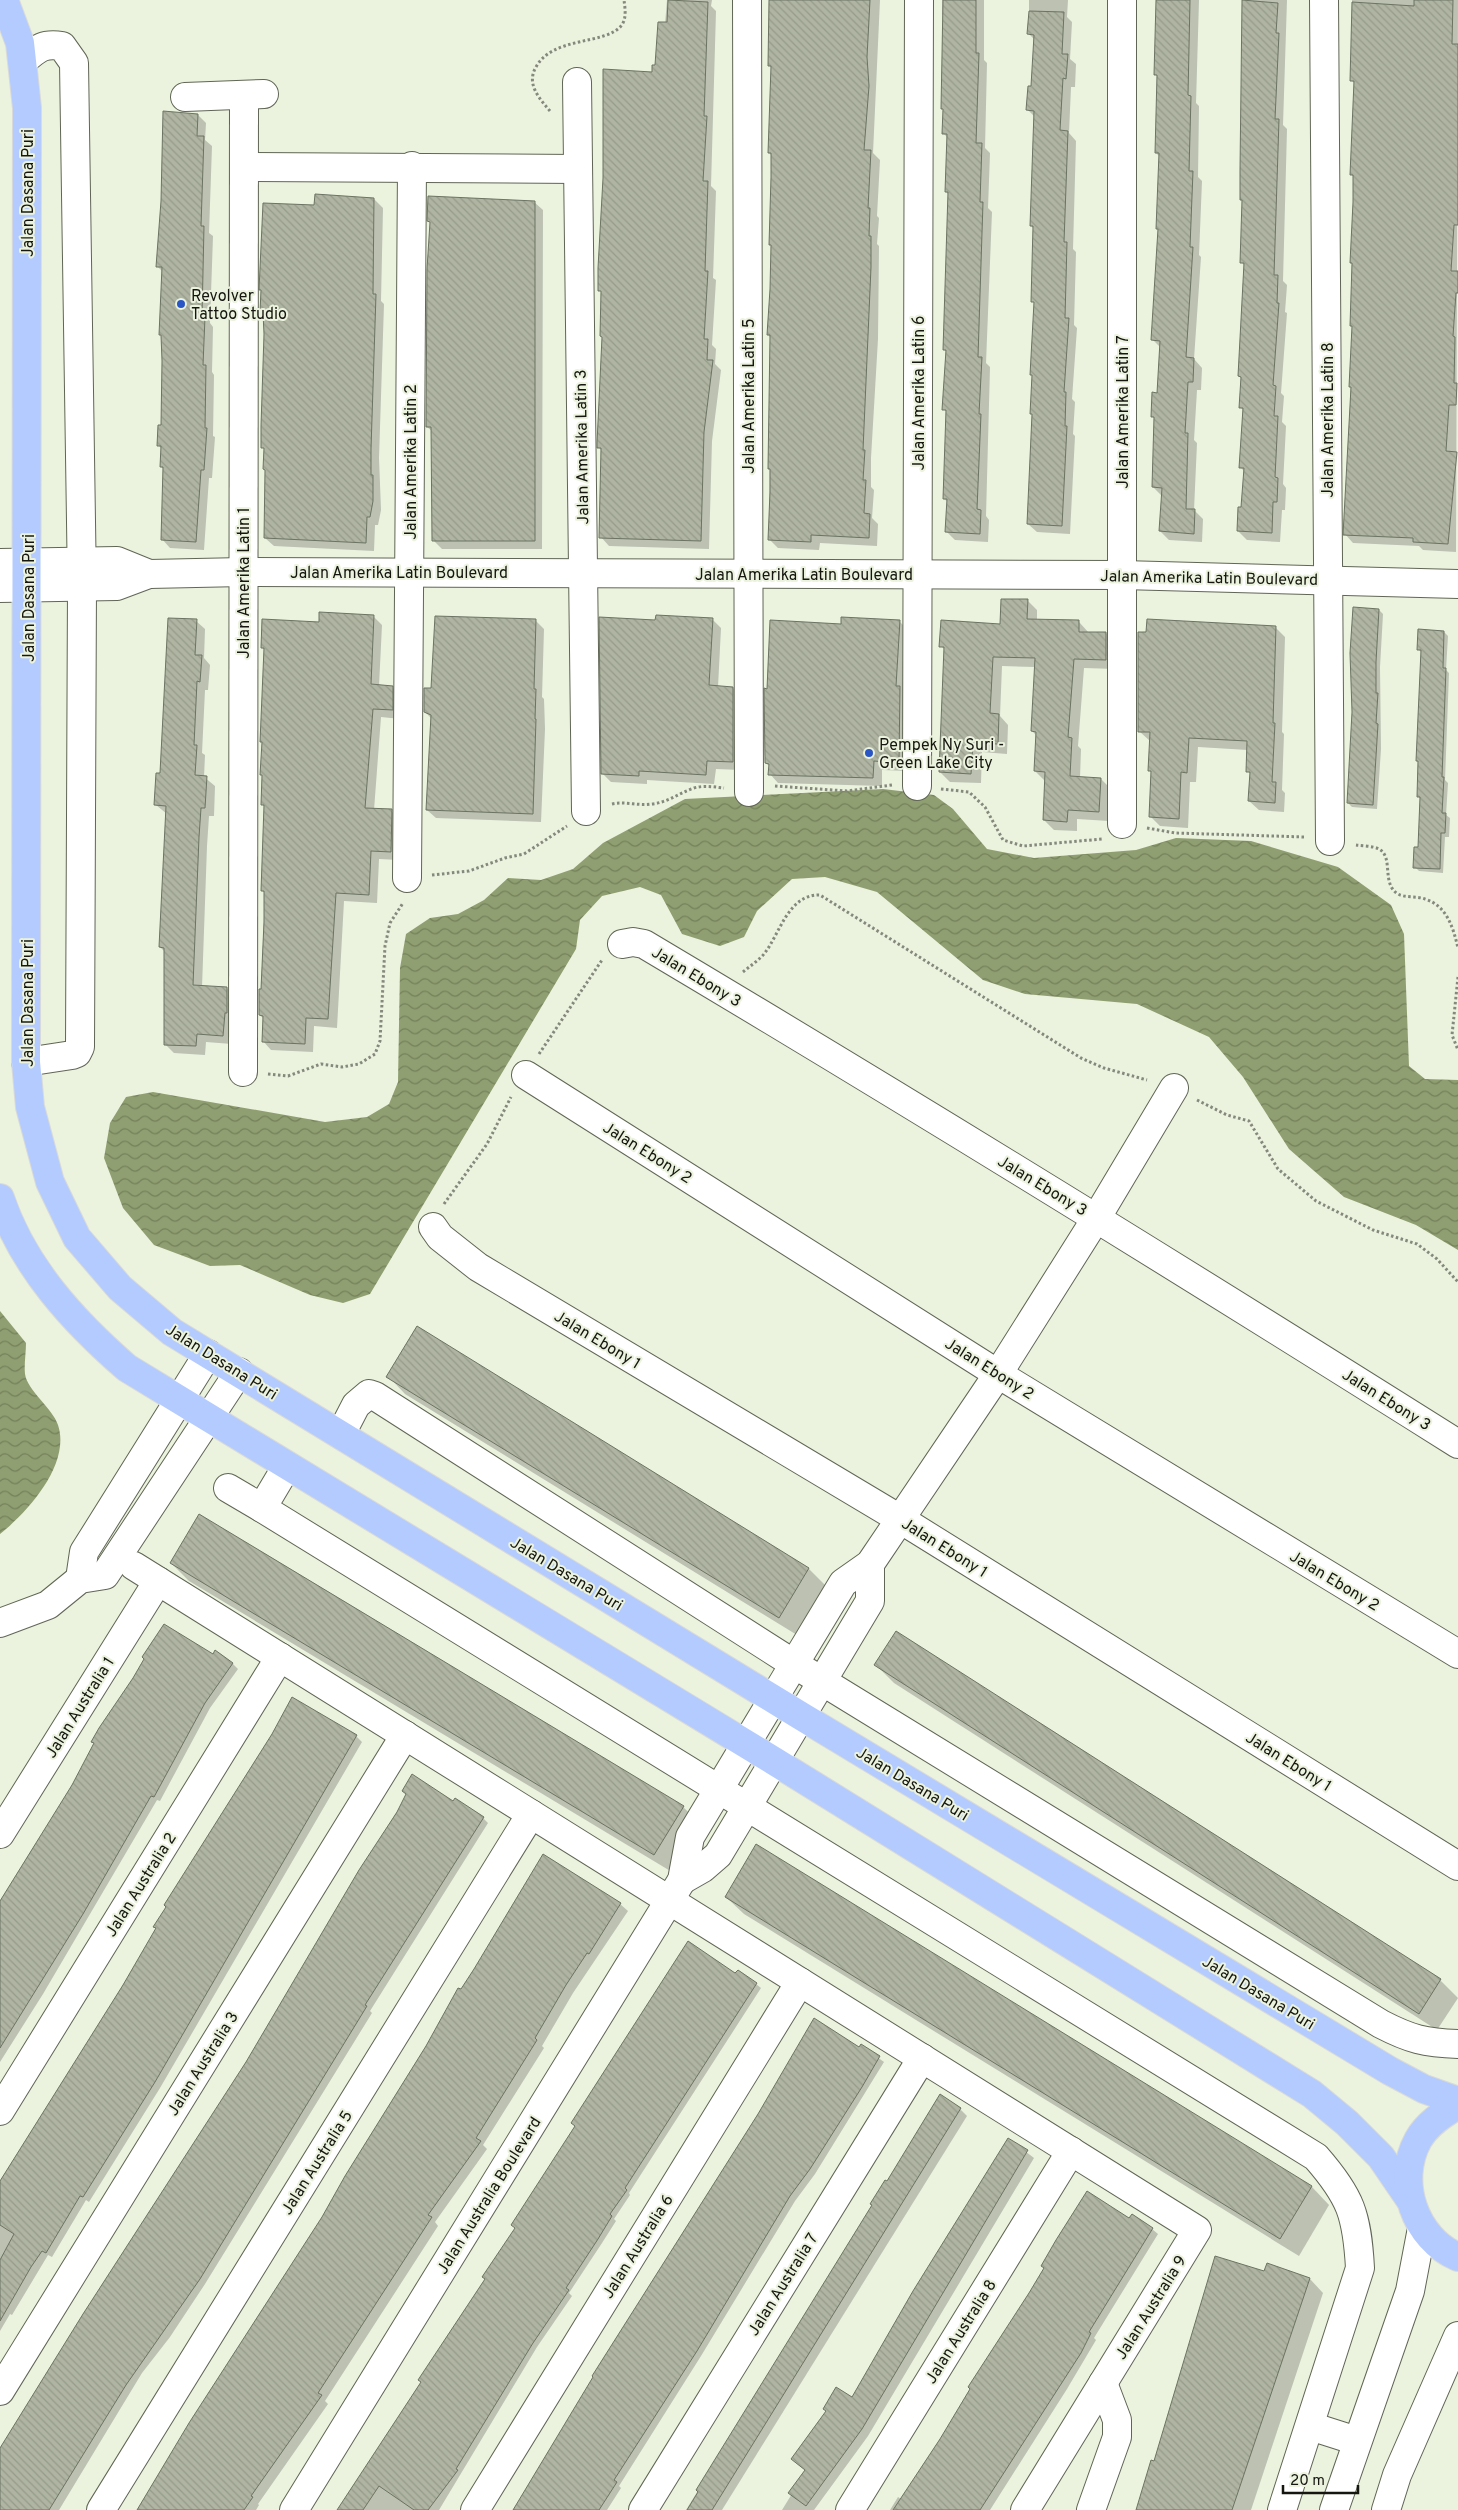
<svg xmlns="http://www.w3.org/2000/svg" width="1458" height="2510" font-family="Overpass,sans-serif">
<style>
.water{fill:url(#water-waves)}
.shadow{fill:#0003}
.building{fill:url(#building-back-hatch);stroke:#6d7362}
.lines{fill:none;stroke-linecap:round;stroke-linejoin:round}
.minor-casing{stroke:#606655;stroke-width:30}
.major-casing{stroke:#d9dad9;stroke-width:30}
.path{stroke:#85897c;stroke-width:3;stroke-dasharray:2.5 2.5;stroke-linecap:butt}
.minor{stroke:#fff;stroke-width:28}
.major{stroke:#b3cbfe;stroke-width:28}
.poi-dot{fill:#2a55c4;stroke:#ebf2de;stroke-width:2}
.labels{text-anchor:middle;stroke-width:4;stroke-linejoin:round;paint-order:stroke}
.street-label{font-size:16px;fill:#14160f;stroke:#ebf2de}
.poi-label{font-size:16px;fill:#14160f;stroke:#ebf2de;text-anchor:start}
</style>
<defs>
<pattern id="water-waves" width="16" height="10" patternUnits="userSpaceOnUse" patternTransform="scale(1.25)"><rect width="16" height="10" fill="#909f71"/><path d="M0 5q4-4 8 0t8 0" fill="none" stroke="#74815b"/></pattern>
<pattern id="building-back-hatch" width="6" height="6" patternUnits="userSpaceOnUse" patternTransform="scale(1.25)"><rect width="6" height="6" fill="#afb5a2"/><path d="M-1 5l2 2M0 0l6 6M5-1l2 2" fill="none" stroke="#969b8a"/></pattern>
</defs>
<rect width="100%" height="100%" fill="#ebf2de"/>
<g class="water">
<path d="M883,789l51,6 19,14 34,40 47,9 102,-8 40,-12 75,3 87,26 53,38 13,29 5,132 16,13 33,1v170l-42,-25 -72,-28 -55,-48 -46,-72 -34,-40 -72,-33 -112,-10 -42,-14 -106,-88 -52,-15 -33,2 -35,32 -13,26 -24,9 -38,-12 -21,-39 -21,-8 -38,9 -22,24 -4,29 -206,345 -27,9 -33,-8 -70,-30 -30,1 -56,-21 -31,-37 -19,-50 6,-35 16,-26 27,-5 172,30 42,-5 22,-13 9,-22 2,-114 6,-34 24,-16 28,-4 26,-14 24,-22 33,2 32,-11 30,-26 82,-44z"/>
<path d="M0,1311l26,32c0,10 -2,21 -1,31 2,16 28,35 33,51 13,39 -30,87 -58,109z"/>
</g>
<g class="shadow">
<path d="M667,0h45l-1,6 5,5 -5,175 5,5 -3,87 3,2 -4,65 4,4 -1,15 6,6 -9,71 -3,108 -100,-3 -8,-9 1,-86 -4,-4 6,-108 -2,-46 -2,-3 53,-217 4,-7 8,-42z"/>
<path d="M770,0h110l-7,153 7,7 -3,56 2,2 -2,26 2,2 -1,93 -7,119v29l3,3 -2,28 6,6 -1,22 -57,-3 -1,7 -41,-2 -9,-9 2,-201 -3,-3 3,-46 1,-133 -3,-3 3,-85 -3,-3z"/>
<path d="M942,0h42v60l3,3 -2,85 5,5 -2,55 4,4 -6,151 4,4 -4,149 3,4 -1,22 -33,-2 -9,-9 2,-29 -4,-3 3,-86 -3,-4 3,-57 -3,-2 5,-155 -3,-3 2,-54 -5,-5 2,-84 -3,-3 2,-30 -2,-2z"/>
<path d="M1029,0h39l-1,17 5,5 -2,37 6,5 -1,23h-4l-2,46 7,8 -3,108 3,3 -2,73 3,3 -5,71 3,3 -2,32 2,2 -5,98 -33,-2 -9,-8 6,-147 -3,-3 4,-70 -2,-3 1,-72 -3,-3 4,-109 -7,-7 4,-22 3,-48 -6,-6z"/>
<path d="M1157,0h42l-3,103 3,3 -1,71 4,4 -3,74 2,2 -7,102 8,9 -1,22h-4l-3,50 3,3 -3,67 9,9 -1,23 -33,-2 -9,-9 2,-35 -9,-9 2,-68 -3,-3 6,-22 3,-46 -8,-8 6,-110 1,-73 -4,-4 3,-75 -4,-4z"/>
<path d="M1245,0h42l-4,125 4,4 -4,152 4,4 -2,27 2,1 -6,80 3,3 -2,26 4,4 -3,58 3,4 -1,22h-3l-2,32 -33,-2 -9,-9 5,-22 2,-37 -4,-4 3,-57 -4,-4 2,-28 -3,-3 6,-110 -4,-4 3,-151 -2,-28z"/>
<path d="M1352,0h106l-2,552 -33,-2 -4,-4 -66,-3 -8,-9 8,-206 -2,-2 2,-61 -2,-2 3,-86 -3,-3 4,-90 -4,-4z"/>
<path d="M198,115l8,8 -1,17 7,6 -3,87 4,3 -3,87 3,4 -1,45 2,3 -1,61 2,1 -3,41h-3l-5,72 -34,-2 -8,-9 3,-69 -4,-3 1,-18 -4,-4 4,-19 1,-154 -6,-6z"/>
<path d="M374,199l9,9 -2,93 3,3 -5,154 2,52 -3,15h-3l-1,26 -100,-5 -9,-8 1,-67 -2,-2 1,-19 -2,-3 2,-132 -4,-3 55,-105z"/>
<path d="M534,202l9,8 -1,339h-100l-8,-8 -1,-109 -6,-5 4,-203 -2,-3z"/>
<path d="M1027,600l10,10v11l42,1 10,11h17l10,10v26l-32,-1 -6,78 3,3 -1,29 21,1 10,10 -2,32 -32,-2v12l-23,-1 -10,-10 1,-39 -10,-10 2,-35 -5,-5 3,-64 -33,-1 -2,50 8,9 -1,29 -25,-2 -1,31 -31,-1 -10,-10 5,-122 -4,-4 61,-21z"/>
<path d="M1379,610l4,4 -3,53 1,82 -4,60 -25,-2 -4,-4z"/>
<path d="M373,616l9,9 -3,61 13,1 9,9v23l-20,-2 -7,93 17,1 9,8 -1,41 -20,-1 -2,44 -33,-2 -7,127 -23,-2 -1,26 -42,-2 -8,-9 1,-22 -4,-4 5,-122 -3,-2 3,-84 -3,-3 1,-61 -2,-2 4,-91 -3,-2 58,-24z"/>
<path d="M712,619l9,9 -3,59 15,1 8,9 1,73 -26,-1 -2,15 -67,-4v4l-36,-2 -9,-9z"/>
<path d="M535,620l9,9 -2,68 2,2 1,30 -4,93 -105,-4 -9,-8 4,-92 -6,-6 7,-23z"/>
<path d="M196,621l9,8 -1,29 6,7 -2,25h-3l-3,63 3,2 -1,22 11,9 -1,30h-5l-2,30 -5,141 25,1 9,9 -4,47 -26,-2 -1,13 -31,-2 -9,-9v-92l-5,-5 7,-133 -11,-9z"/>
<path d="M899,621l9,9v141l-26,-1v16l-104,-3 -8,-9v-7l-4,-4 76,-138z"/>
<path d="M1275,627l10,10 -3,95 2,2 -2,56 3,3 -1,19 -25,-2 -10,-9 2,-26 -3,-4v-21l-50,-3 -2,35h-6l-2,46 -28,-2 -10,-10 2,-43 -3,-3 1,-29 -11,-10z"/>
<path d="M1444,632l4,4 -2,34 3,3 -4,107 3,3 -2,32 4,3 -1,19h-4l-2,36 -24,-2 -4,-4 4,-18 2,-50 -3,-3 1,-33 -2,-2 5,-108 -4,-4z"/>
<path d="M417,1327l392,242 17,17 -29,49 -392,-241 -17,-18z"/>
<path d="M171,1563l512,244 18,17 -29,48 -483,-291z"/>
<path d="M214,1655l19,9 5,5 -28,39 -50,93 -3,-1 -114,194 -43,68v-160l36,-59 2,1z"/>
<path d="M876,1665l564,315 18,18 -21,32 -543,-347z"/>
<path d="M292,1699l64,37 6,6 -202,346 -71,114 -3,-2 -34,57 -4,-2 -36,60 -2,-1 -10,17v-150l53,-79 220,-367z"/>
<path d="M407,1795l46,8 30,15 5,5 -118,188 2,2 -167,271 -35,53 -28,36 -83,137h-59v-59l247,-389z"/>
<path d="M757,1846l555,341 17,18 -30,51 -555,-342 -18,-17z"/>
<path d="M620,1904l8,7 -55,82 -31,53 2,2 -61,97 4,4 -52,73 3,4 -113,175 3,3 -70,100 1,1 -3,5h-119l187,-292 137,-227z"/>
<path d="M736,1975l20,9 5,4 -132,205 1,2 -16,24 2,2 -14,22 -33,50 3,3 -35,51 -98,163h-100z"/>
<path d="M862,2046l22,16 -69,112 -20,27 -94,155 -82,130 2,2 -14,22h-92l80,-133z"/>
<path d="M960,2109l7,7 -245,394h-36l201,-327z"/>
<path d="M1009,2139l25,19 -166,278 -54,74h-32l24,-39 -14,-12 61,-60z"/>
<path d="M1130,2220l22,9 6,5 -64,104 2,2 -29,49 -77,121h-100l8,-13 3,2 40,-60z"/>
<path d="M1265,2272l45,7 13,14 -72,217h-114l18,-47z"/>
</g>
<g class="building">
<path d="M668,0l40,2 -4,114h3l-4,65h5l-3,90h3l-4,68h4l-1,21h6l-9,72 -3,109 -102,-3 2,-90h-4v-5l5,-106 -2,-1 1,-45h-3v-23l5,-90v-109l49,3v-7h3l3,-43h9z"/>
<path d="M769,0h101l-3,57 2,29 -5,64h7l-3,58h2l-1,28h2v31l-8,183h2l-2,30h3l-2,33 6,1 -1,24 -58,-3v7l-43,-2 2,-48v-23h-2l2,-134h-3l3,-46 1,-44h-2l2,-68v-24h-3l3,-87h-3z"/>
<path d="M943,0h33v53h3l-3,90h6l-2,59h3l-5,155h4l-3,57h2l-4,95 4,1 -1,24 -35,-2 2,-33h-4l3,-89h-4l4,-60h-3l5,-158h-3l2,-58h-5l1,-25h-2z"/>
<path d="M1156,0h34l-2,95 3,1 -2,75h4l-3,76h3l-7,110 8,1 -1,24h-5l-3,51h3l-2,76h9l-1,25 -35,-3 3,-43 -10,-1 2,-70h-3l1,-25 5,1 3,-52 -9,-1 7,-111h-2l3,-76h-4l2,-78h-3z"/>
<path d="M1242,0l36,3 -2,30h3l-4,86h4l-5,156h4l-1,28h2l-6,82 3,1 -2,30h4l-3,61 3,1 -1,24h-4l-1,31 -35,-2 1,-24h3l3,-39h-5l4,-60h-4l2,-31 -3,-1 6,-113h-4l2,-63h-2v-30z"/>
<path d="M1414,0h39l-1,44h6v181h-4l-3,46h7v22h-2l-3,43 2,1 -1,46h3l-1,22h-7l-3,46 11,1 -9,92 -35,-2v-4l-70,-3 8,-148h-2l3,-61h-2l2,-63h-2l3,-61v-27h-3l4,-94h-4l2,-79 62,4z"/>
<path d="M1029,11l35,1 -2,42h6l-2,25 -3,-1 -3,52 8,1 -4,111h3l-2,76h4l-5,74h2l-1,34h2l-5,100 -35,-2 5,-110h-2l2,-39h-2l4,-73h-3l2,-76h-3l4,-115 -8,-1 2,-24h3l3,-51 -7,-1z"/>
<path d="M163,111l35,3 -1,22h7l-3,90h3l-2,91h3l-2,48h3l-1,63h2l-3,42h-3l-5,72 -35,-2 2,-73h-3l1,-21h-4l1,-21h3l1,-64 -1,-26h-2l3,-68h-6l5,-66z"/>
<path d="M315,194l59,4 -1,96h3l-5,155v26h2v26l-3,16h-3l-1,26 -102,-5 1,-68 -2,-1 1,-21h-3v-22l3,-92 -1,-21 -3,-1 1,-22h-2l4,-87 51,2z"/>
<path d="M428,196l107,5v340h-103l-1,-114h-5l1,-158 3,-47 -3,-1z"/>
<path d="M1001,599h27l-1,20 52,1v12h27v28l-32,-1 -6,78 4,1 -2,38 31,2 -2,34 -31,-2 -1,12 -24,-2 2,-48 -11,-1 2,-39 -5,-1 4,-73 -42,-1 -3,56 9,1 -1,30 -25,-1 -2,31 -32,-2 5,-125h-5l2,-27 59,4z"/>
<path d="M1353,607l26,2 -3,53v31h2l-2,30 2,1 -5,81 -26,-2 5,-91 -2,-59z"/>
<path d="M319,612l55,3 -3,69 22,2v24l-20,-1 -8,99 27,1 -1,43 -20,-1 -2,44 -33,-2 -8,126 -22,-1 -1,26 -43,-2 1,-26 -4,-1v-26h2l3,-67v-31h-3l3,-86h-3l1,-30h-2l2,-33h-2l4,-94h-3l1,-29 57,3z"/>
<path d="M656,615l57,3 -4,67 24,2v75l-26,-1 -1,14 -67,-4v5l-38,-2 -2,-157 56,3z"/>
<path d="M435,616l101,3 -2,70h2l-1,30h1l-3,95 -107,-4 5,-95 -7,-3v-24h7z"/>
<path d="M841,617l59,3 -4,66h4l-1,77 -25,-2 -1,17 -105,-3 1,-11 -4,-1 -1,-75 3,1 3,-69 71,4z"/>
<path d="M168,618l29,1 -2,36h7l-2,27 -3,-1 -3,64h3l-2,30 12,1 -2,32h-4l-2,29 -6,148 34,2v26h-2l-2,23 -26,-2 -1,12 -32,-1v-97l-5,-1 7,-141 -12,-1 2,-32h4z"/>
<path d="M1147,619l129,7 -3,97h2l-3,59h4l-1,21 -27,-2 2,-29h-4l1,-31 -58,-3 -2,35 -6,-1 -2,47 -30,-2 2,-46h-3l2,-39h-12v-100h8z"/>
<path d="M1418,629l26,2 -1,37h3l-4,109h2l-2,36h4l-1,20h-4l-1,36 -27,-1 1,-21h4l2,-50h-3l1,-36h-2l5,-111h-4z"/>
<path d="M417,1326l392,242 -30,50 -393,-241z"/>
<path d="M199,1514l485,292 -30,49 -484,-292z"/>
<path d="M164,1624l49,30 2,-4 18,13 -28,40 -51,94 -3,-1 -68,118 -83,134v-147l72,-116 22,-42 -3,-1 8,-14 34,-50 11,-19 -2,-2z"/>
<path d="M896,1631l545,348 -22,35 -545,-349z"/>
<path d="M292,1697l65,38 -202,347 -72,115 -3,-1 -34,57 -4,-2 -11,16 -31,54v-61l14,-26 -14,-9v-44l123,-196 33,-57 -3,-1 13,-20 -2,-2 108,-171z"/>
<path d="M412,1774l41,27 2,-3 29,19 -119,188 2,1 -167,273 -74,106 -77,125h-49v-62l83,-134 163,-252 113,-192 38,-58 9,-18 -4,-3z"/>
<path d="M756,1844l556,342 -32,53 -555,-342z"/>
<path d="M543,1854l78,49 -32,51 -2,-1 -21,32 -31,53 2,2 -61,98 5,3 -53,74 4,2 -114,176 4,2 -71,101 2,1 -9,13h-107l52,-87 133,-206 23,-41 81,-130 32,-58 3,1 13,-20z"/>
<path d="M688,1941l47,32 3,-3 19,13 -132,205 2,2 -17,24 2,2 -14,23 -32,49 3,2 -36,53 -77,126 2,1 -30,40h-14l-35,-24 -16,24h-26l84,-128 -3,-2 67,-101 -3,-2 33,-49 -4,-3 64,-99 -4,-3z"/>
<path d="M814,2018l45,29 2,-3 19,12 -18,31 -52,82 -20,27 -93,155 -83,129 3,2 -18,28h-86l80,-133 -1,-1 166,-262z"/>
<path d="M940,2094l21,14 -249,402h-25l11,-18 -2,-2 176,-285 -2,-1 15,-24 2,1z"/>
<path d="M1008,2138l20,12 -166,279 -56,77 -18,-13 17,-23 -14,-11 35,-48 -3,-2 13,-22 16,10 61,-106z"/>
<path d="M1087,2191l42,27 3,-4 21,14 -64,104 2,1 -10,20 -101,157h-87l47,-71 30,-50 -2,-2 61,-94 15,-25 -3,-2 15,-26z"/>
<path d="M1215,2256l49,15 3,-8 43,15 -78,232h-96l15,-50 3,1z"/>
</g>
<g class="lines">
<g class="minor-casing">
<g id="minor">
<path d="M747,0l2,792"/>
<path d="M1122,0v824"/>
<path d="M1324,0l6,841"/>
<path d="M23,61c15,-13 20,-18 39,-15l12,17 8,524 -2,460 -3,6 -5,2 -46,7"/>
<path d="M577,82l9,729"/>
<path d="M185,97l79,-3"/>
<path d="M244,167l334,2"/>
<path d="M0,563l117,-2 32,13"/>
<path d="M0,588l117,-2 32,-12 94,-2 879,3 336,9"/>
<path d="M917,786l2,-786"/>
<path d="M407,878l5,-712"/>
<path d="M622,944l11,-2 11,2c274,163 544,330 814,500"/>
<path d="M243,1072l1,-977"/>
<path d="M526,1075l472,299 460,280"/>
<path d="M433,1227l7,10 38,30 422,252 558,347"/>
<path d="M341,1434l15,-29 13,-11 6,2 419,268 587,360c29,15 44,19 77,20"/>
<path d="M287,1466l-25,42 1054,649c35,40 41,58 44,111l-78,242"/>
<path d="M228,1488l34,20"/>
<path d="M134,1566l1063,664 -172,280"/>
<path d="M80,1579l4,-27 124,-198"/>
<path d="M0,1623l48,-18 32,-26 25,-4 134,-203"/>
<path d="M0,1834l158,-253"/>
<path d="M682,1880l21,-12 15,-13 152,-254v-37"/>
<path d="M0,2111l280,-454"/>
<path d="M0,2391l405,-656"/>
<path d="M1310,2426l47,15"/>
<path d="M101,2510l430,-696"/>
<path d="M294,2510l388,-630 8,-43 153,-254 27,-19 128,-190 99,-157 77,-129"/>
<path d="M475,2510l325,-528"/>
<path d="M643,2510l279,-452"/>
<path d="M850,2510l221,-359"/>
<path d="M1091,2510l26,-73v-17l-14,-37"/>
<path d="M1334,2510l76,-219 12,-63"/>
<path d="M1386,2510l11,-35 61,-139"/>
</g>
</g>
<g class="major-casing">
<g id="major">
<path d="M4,0l16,43 7,65 -1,954 4,45 20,75 27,56 43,50 52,44 629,384 589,355 34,18 34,12"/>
<path d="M0,1198c23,69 74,124 127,170l647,393 538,333 35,29 34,34 28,41"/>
<path d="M1458,2105c-16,9 -31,19 -40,35 -23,42 -3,99 40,117"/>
</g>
</g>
<g class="path">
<path d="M550,111c-11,-13 -24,-27 -14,-44 17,-31 69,-22 85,-41 6,-7 4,-18 3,-26"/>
<path d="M775,786l72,5 45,-6"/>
<path d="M941,789l28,3 16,15 18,33 20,6 79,-7"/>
<path d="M612,804c13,-3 26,2 39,0 16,-1 28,-11 43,-16 10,-3 20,-1 30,0"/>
<path d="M1147,828l28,5 130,4"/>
<path d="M1356,845c7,1 17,1 23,4 15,8 2,35 19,45 7,4 19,2 27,5 22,7 28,28 33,49"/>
<path d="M432,875l37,-4 36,-13 19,-4 43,-28"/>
<path d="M743,972c7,-6 15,-11 21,-18 16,-20 24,-60 56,-59l261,163 23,10 43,12"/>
<path d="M1458,977l-6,58 6,15"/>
<path d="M539,1054l63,-94"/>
<path d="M268,1074l20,2 33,-12 21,3 17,-3 16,-10 5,-13 5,-95 5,-23 13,-20"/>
<path d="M1197,1100l30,15 22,6 29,48 38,32 57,29 44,14 20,15 21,23"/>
<path d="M444,1204l43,-60 24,-47"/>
</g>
<use href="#minor" class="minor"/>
<use href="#major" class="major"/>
</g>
<g class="poi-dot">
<circle cx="181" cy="304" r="5"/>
<circle cx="869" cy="753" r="5"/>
</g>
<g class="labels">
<g class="street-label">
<text transform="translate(27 193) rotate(-90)" y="6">Jalan Dasana Puri</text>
<text transform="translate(918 393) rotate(-90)" y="6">Jalan Amerika Latin 6</text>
<text transform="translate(748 396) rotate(-90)" y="6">Jalan Amerika Latin 5</text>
<text transform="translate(1122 412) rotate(-90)" y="6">Jalan Amerika Latin 7</text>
<text transform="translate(1327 420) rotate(-90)" y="6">Jalan Amerika Latin 8</text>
<text transform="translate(581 447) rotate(-91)" y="6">Jalan Amerika Latin 3</text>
<text transform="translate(410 462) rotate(-90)" y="6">Jalan Amerika Latin 2</text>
<text x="399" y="578">Jalan Amerika Latin Boulevard</text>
<text x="804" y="580">Jalan Amerika Latin Boulevard</text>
<text transform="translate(1209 577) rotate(1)" y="6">Jalan Amerika Latin Boulevard</text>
<text transform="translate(243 583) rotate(-90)" y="6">Jalan Amerika Latin 1</text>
<text transform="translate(28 598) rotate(-90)" y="6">Jalan Dasana Puri</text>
<text transform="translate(697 976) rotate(31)" y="6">Jalan Ebony 3</text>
<text transform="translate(27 1003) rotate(-90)" y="6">Jalan Dasana Puri</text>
<text transform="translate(648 1152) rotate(32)" y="6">Jalan Ebony 2</text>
<text transform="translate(1043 1185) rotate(31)" y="6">Jalan Ebony 3</text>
<text transform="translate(598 1339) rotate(31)" y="6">Jalan Ebony 1</text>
<text transform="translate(222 1361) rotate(32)" y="6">Jalan Dasana Puri</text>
<text transform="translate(990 1368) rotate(32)" y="6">Jalan Ebony 2</text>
<text transform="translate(1387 1399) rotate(32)" y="6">Jalan Ebony 3</text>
<text transform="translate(945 1547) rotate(32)" y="6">Jalan Ebony 1</text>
<text transform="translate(567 1573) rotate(31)" y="6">Jalan Dasana Puri</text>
<text transform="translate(1335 1580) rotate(31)" y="6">Jalan Ebony 2</text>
<text transform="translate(79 1707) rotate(-58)" y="6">Jalan Australia 1</text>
<text transform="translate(1289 1761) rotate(32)" y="6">Jalan Ebony 1</text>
<text transform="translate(913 1783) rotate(31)" y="6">Jalan Dasana Puri</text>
<text transform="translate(140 1884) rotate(-58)" y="6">Jalan Australia 2</text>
<text transform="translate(1259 1992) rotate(31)" y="6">Jalan Dasana Puri</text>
<text transform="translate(202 2063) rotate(-58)" y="6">Jalan Australia 3</text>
<text transform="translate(316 2162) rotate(-58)" y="6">Jalan Australia 5</text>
<text transform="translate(488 2195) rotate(-58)" y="6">Jalan Australia Boulevard</text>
<text transform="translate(637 2246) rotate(-58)" y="6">Jalan Australia 6</text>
<text transform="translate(782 2284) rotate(-58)" y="6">Jalan Australia 7</text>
<text transform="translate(1150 2307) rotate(-58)" y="6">Jalan Australia 9</text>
<text transform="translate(960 2331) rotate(-58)" y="6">Jalan Australia 8</text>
</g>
<g class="poi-label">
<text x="191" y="301">Revolver<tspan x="191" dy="18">Tattoo Studio</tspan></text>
<text x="879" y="750">Pempek Ny Suri -<tspan x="879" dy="18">Green Lake City</tspan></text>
</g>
</g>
<path d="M1283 2485v8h75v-8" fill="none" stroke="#14160f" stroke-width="2.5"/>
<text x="1290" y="2485" font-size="15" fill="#14160f" stroke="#ebf2de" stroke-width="4" paint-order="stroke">20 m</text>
</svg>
